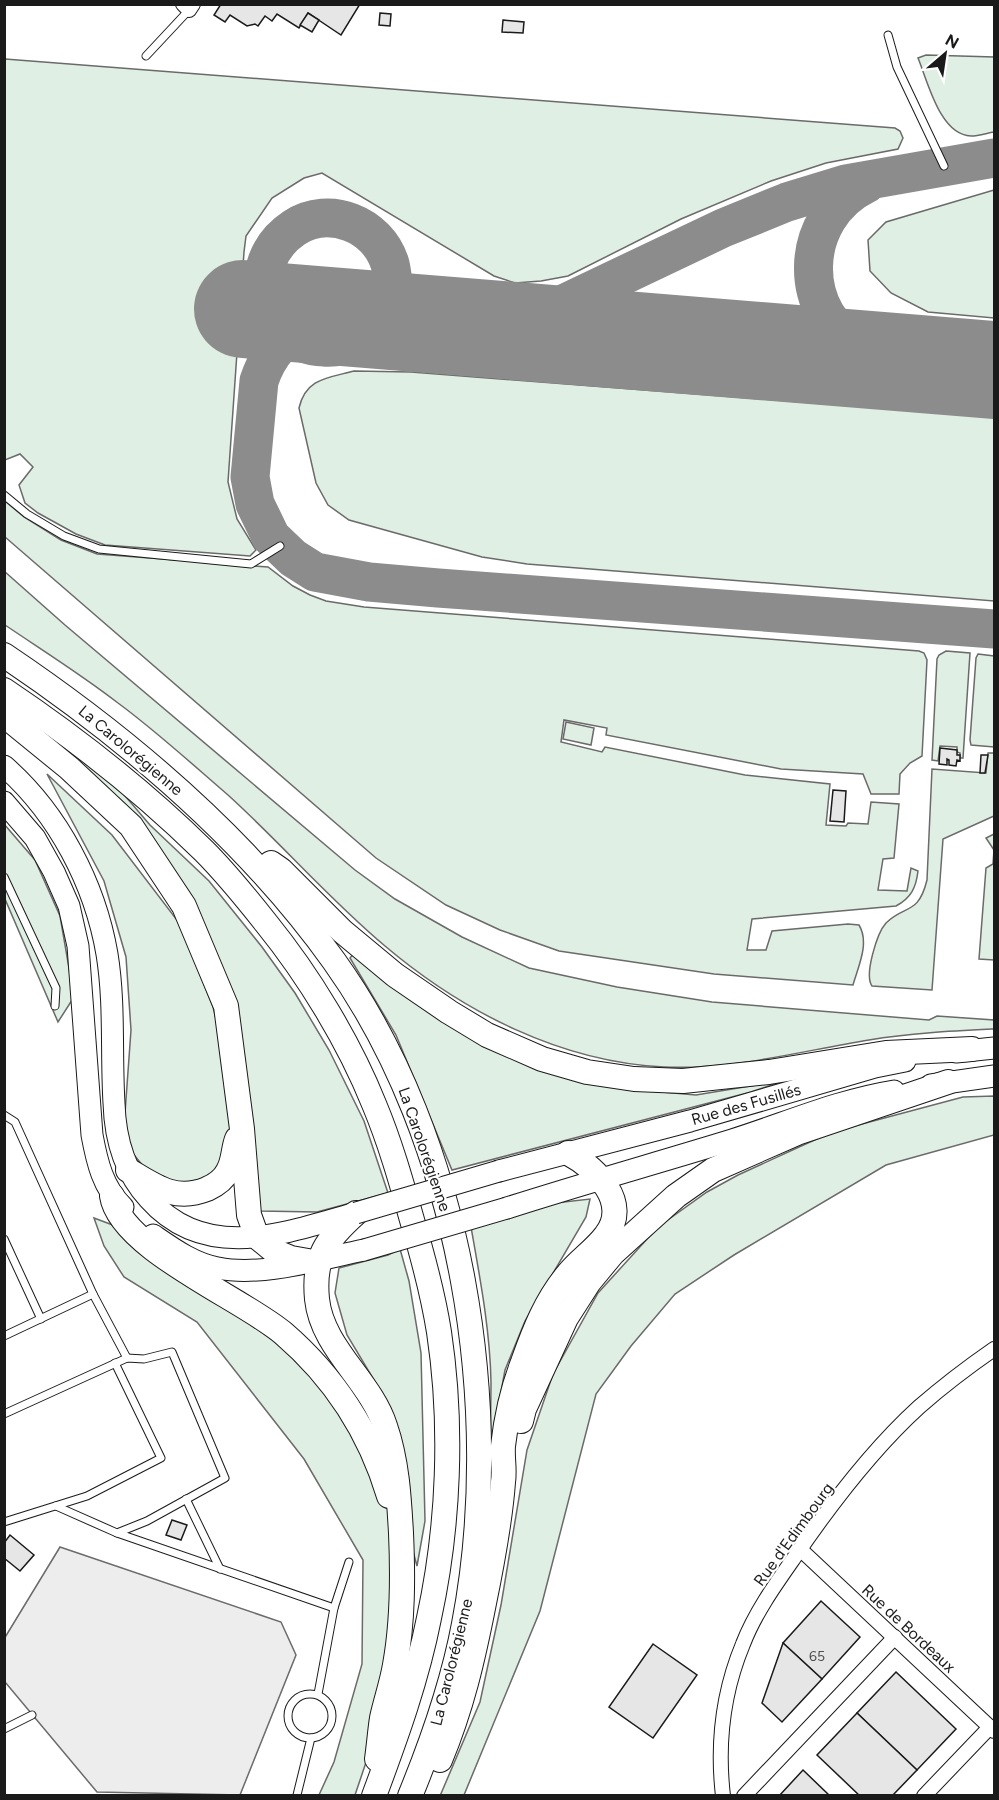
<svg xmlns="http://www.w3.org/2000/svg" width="999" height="1800" font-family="Figtree,sans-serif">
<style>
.green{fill:#e0efe3;stroke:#6a6a6a;stroke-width:1.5}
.parking{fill:#ededed;stroke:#6a6a6a;stroke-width:1.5}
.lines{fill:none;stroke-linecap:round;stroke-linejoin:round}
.taxiway{stroke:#8c8c8c;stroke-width:39}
.runway{stroke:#8c8c8c;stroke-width:98}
.building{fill:#e6e6e6;stroke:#1a1a1a;stroke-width:1.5}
.service-casing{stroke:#1a1a1a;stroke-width:9}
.minor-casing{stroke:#1a1a1a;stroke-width:16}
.trunk-casing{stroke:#1a1a1a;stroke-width:23}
.motorway-casing{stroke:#1a1a1a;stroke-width:26}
.service{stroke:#fff;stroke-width:7}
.minor{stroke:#fff;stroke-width:14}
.trunk{stroke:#fff;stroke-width:21}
.motorway{stroke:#fff;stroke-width:24}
.trunk-bridge-casing{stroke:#1a1a1a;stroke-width:23;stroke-linecap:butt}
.trunk-bridge{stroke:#fff;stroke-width:21}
.labels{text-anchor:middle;stroke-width:4.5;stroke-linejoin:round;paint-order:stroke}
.number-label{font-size:14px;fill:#4d4d4d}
.street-label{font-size:16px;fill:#1a1a1a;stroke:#fff}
</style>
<rect width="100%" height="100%" fill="#fff"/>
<g class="green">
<path d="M926,55l68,2v75c-7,1 -15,4 -23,4 -31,-1 -43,-54 -53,-78z"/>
<path d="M5,59l890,69 5,3 3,7 -5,11 -72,14 -55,18 -90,38 -113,57 -27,5 -26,2 -21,-7 -172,-103 -18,5 -32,20 -26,38 -2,16 -16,230 9,37 19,31 -6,6 -145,-11 -29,-11 -38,-21 -13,-10 -6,-18 14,-18 -13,-13 -15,6z"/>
<path d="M994,190v128l-66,-6 -37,-19 -21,-22 -2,-31 18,-18z"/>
<path d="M354,371l57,1 583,45v184l-467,-37 -45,-7 -133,-37 -21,-15 -12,-22 -17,-75c7,-30 29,-30 55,-37z"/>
<path d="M5,501l19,16 37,23 36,14 171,13 25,19 17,9 16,6 38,6 555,44 5,2 3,7 -5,96 -12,7 -10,11 -1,20h-28l-8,-20 -82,-5 -175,-34 1,-7 -43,-8 -3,22 41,10 3,-5 140,28 85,9 -4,41 20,1 2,-3 20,1 3,-22 28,2 -5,54 -11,1 -5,31 29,1 4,-23 7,3c-2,17 -7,27 -22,35l-144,13 -5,31h19l6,-19 76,-7 11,1c11,18 -1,42 -6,60l-139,-11 -155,-23 -59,-21 -54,-25 -70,-47 -371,-321z"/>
<path d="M4,571l61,54 290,245 40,29 67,38 67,31 88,19 95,15 217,18 8,-4 57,4v9c-41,2 -84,4 -125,11 -68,11 -136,30 -205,27 -103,-5 -201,-55 -279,-121 -56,-47 -103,-102 -157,-151 -36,-31 -72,-64 -110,-92 -36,-28 -76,-53 -113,-78z"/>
<path d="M946,651l24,2 -7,105h-3v-5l-3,-1v-5l-17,-1 -2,15 -6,-1 5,-101 2,-4z"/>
<path d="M978,654l16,2v91l-23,-2 -1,-5 6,-82z"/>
<path d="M566,722l28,6 -3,17 -28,-6z"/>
<path d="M44,731l76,59 30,35 59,56 53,66 33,46 34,57 35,71 24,72 -71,19 -58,-1 -22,-190 -133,-234z"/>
<path d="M988,753h6v63l-51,23 -11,151 -60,-4c-8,-11 5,-53 14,-63 19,-19 32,-7 41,-43l5,-111 54,4z"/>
<path d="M47,774l65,61 68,89 33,83 29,117 -30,52 -17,10 -44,-10 -28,-35 8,-111 -5,-73 -22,-76z"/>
<path d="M4,824l31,36 25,56 14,81 -16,25 -53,-123z"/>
<path d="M994,834v126l-15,-1 7,-91 7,-4 1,-14 -8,-12z"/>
<path d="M354,953l43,34 242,103 57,5 90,-15 -35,12 -299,78 -56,-135 -46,-77z"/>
<path d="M994,1096v39l-108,30 -152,90 -59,39 -44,52 -35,48 -56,217 -76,184 -24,1 40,-94 21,-97 26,-155 26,-76 45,-81 60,-66 49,-35 31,-17 94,-43 131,-35z"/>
<path d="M590,1199l-4,18 -61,104 -20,49 -14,76c-1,-21 0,-43 0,-64 -1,-52 -11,-104 -20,-155l84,-24z"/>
<path d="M94,1218l24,9 229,168 48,122 -11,192 -29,86h-36l15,-33 28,-98 1,-104 -59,-101 -107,-137 -73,-45 -20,-31z"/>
<path d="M400,1249l9,32 12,72 4,168 -8,45 -9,-33 -28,-143 -33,-55 -12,-42 4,-25 49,-13z"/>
</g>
<path class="parking" d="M60,1547l221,75 15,33 -56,140 -143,-3 -92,-110 -1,-43z"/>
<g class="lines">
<g class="taxiway">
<path d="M866,184c-68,33 -71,131 -3,165 21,10 45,11 67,15"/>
<path d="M400,322c-5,1 -12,1 -18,3 -9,3 -15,10 -23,14 -10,6 -24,9 -35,8 -64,-2 -83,-84 -30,-119 35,-23 84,-4 96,36 4,16 2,34 15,47 19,18 86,17 112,15l206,-98 64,-26 59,-18 148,-26"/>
<path d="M311,324c-27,10 -43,30 -52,57l-9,96 5,27 16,33 22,21 22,14 54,10 69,6 556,41"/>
</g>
<path class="runway" d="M243,309l751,61"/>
</g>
<g class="building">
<path d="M221,4h139l-19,31 -33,-22 -9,15 -22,-14 -5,7 -7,-5 -7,10 -3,-2 -8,2 -17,-11 -5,7 -11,-7z"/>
<path d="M308,13l11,7 -7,12 -12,-7z"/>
<path d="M380,13l11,1 -1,12 -11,-1z"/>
<path d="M503,20l21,2 -1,11 -21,-1z"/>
<path d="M940,748l17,2v5h3v6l-3,-1 -1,6 -7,-1v-5l-2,-1v6l-8,-1z"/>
<path d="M981,755h7l-3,18h-5z"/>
<path d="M833,790l13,1 -2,31 -14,-1z"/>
<path d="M172,1520l15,5 -6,15 -15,-5z"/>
<path d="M10,1535l24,20 -14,16 -16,-13v-15z"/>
<path d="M821,1601l39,36 -38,42 -39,-36z"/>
<path d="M783,1643l39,36 -40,43 -20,-19z"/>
<path d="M653,1644l44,31 -44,63 -44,-31z"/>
<path d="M896,1672l60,57 -39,41 -60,-57z"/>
<path d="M857,1713l60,57 -25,26h-32l-43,-41z"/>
<path d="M803,1770l27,26h-51z"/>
</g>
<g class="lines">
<g class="service-casing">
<g id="service">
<path d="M888,35l9,32 47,99"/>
<path d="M146,56l43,-46"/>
<path d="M4,495l23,19 37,22 35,13 152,15 29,-18"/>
<path d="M4,877l52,111 -1,18"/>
<path d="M4,1115l11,7 78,172 -89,42"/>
<path d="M4,1239l37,80"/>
<path d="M93,1294l34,64"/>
<path d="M4,1414l123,-56 17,1 28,-7 53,126 -78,43 -30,12 -61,-27"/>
<path d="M186,1499l34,70"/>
<path d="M4,1522l83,-26 74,-38 -46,-95"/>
<path d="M117,1533l217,75"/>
<circle cx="310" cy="1716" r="22"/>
<path d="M318,1694l16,-86 15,-46"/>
<path d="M4,1729l28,-14"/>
<path d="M297,1795l14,-57"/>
</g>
</g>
<g class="minor-casing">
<g id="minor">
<path d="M183,4l6,6 4,-6"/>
<path d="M800,1549l194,182"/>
<path d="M723,1796c-6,-52 0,-104 20,-152 12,-31 32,-59 51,-86 34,-50 80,-110 125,-151 24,-21 49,-40 75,-58"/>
<path d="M744,1796l151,-159"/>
<path d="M924,1796l66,-69"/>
</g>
</g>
<g class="trunk-casing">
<g id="trunk">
<path d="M4,766c54,47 91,118 103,188 8,49 4,99 7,149 1,35 11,70 35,96 57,64 136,34 207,14"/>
<path d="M4,802l31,36 19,34 15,34 9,40 14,189c5,27 11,53 31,72"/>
<path d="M956,1052l38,-4"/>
<path d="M931,1085l63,-9"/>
<path d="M499,1171l191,-50 185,-54 30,-6"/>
<path d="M507,1208c75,-24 150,-45 225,-68 54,-17 106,-40 162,-49"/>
<path d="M153,1235c19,13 41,29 65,33 44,9 102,-9 146,-18"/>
</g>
</g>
<g class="motorway-casing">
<g id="motorway">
<path d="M4,655c125,84 242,183 330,306 129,180 171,449 130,663 -11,59 -31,116 -54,172"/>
<path d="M4,690c70,47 140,102 200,161 22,22 43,48 62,72 43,53 83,119 108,181 16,38 27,77 38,116 11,37 21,74 27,112 14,93 10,194 -10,286 -12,61 -33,119 -55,178"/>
<path d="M4,715l65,53 62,58 53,80 42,100 16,123 7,86 8,22 17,14 17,7 17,3"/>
<path d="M271,863l10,7 61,61 53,44 54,37 38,23 55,24 45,13 47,7 49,2 86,-9 117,-19 86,-4"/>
<path d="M128,1170c27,16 47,32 79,19 9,-4 17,-10 21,-18 6,-10 5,-22 9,-32"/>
<path d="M112,1196c8,52 131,103 171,137 50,43 87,99 106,163"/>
<path d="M356,1213c-30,27 -43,44 -39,86 5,49 53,81 68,127 12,35 14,71 16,107 2,45 2,88 -6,132 -3,18 -9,35 -13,53 -2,13 -3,27 -5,41"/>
<path d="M521,1421l3,-12 42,-91 23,-36 24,-29 63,-57 37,-26 84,-37 151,-51"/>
<path d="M440,1760c22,-53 33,-101 44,-157 8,-39 16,-80 19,-121 2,-12 -1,-24 0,-36 3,-27 10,-58 20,-84 11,-31 23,-62 45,-88 11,-14 27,-24 38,-39 25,-32 -10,-67 -38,-82"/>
</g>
</g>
<use href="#service" class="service"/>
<use href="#minor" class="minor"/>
<use href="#trunk" class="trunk"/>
<use href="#motorway" class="motorway"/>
<g class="trunk-bridge-casing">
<g id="trunk-bridge">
<path d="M356,1213l143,-42"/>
<path d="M364,1250l143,-42"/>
</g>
</g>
<use href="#trunk-bridge" class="trunk-bridge"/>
</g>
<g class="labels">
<g class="number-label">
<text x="817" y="1661">65</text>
</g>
<g class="street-label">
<text transform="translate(131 750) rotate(40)" y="6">La Carolorégienne</text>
<text transform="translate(746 1104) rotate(-16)" y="6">Rue des Fusillés</text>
<text transform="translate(425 1149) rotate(71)" y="6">La Carolorégienne</text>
<text transform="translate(793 1534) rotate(-54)" y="6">Rue d'Edimbourg</text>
<text transform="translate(909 1628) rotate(43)" y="6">Rue de Bordeaux</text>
<text transform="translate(451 1662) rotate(-76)" y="6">La Carolorégienne</text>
</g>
</g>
<rect width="999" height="1800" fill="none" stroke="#1a1a1a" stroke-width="12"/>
<g transform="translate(945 54) rotate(29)" stroke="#ffffff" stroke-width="4.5" paint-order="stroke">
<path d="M0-4.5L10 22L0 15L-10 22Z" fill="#1a1a1a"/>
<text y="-9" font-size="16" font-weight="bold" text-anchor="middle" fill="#1a1a1a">N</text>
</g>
</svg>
